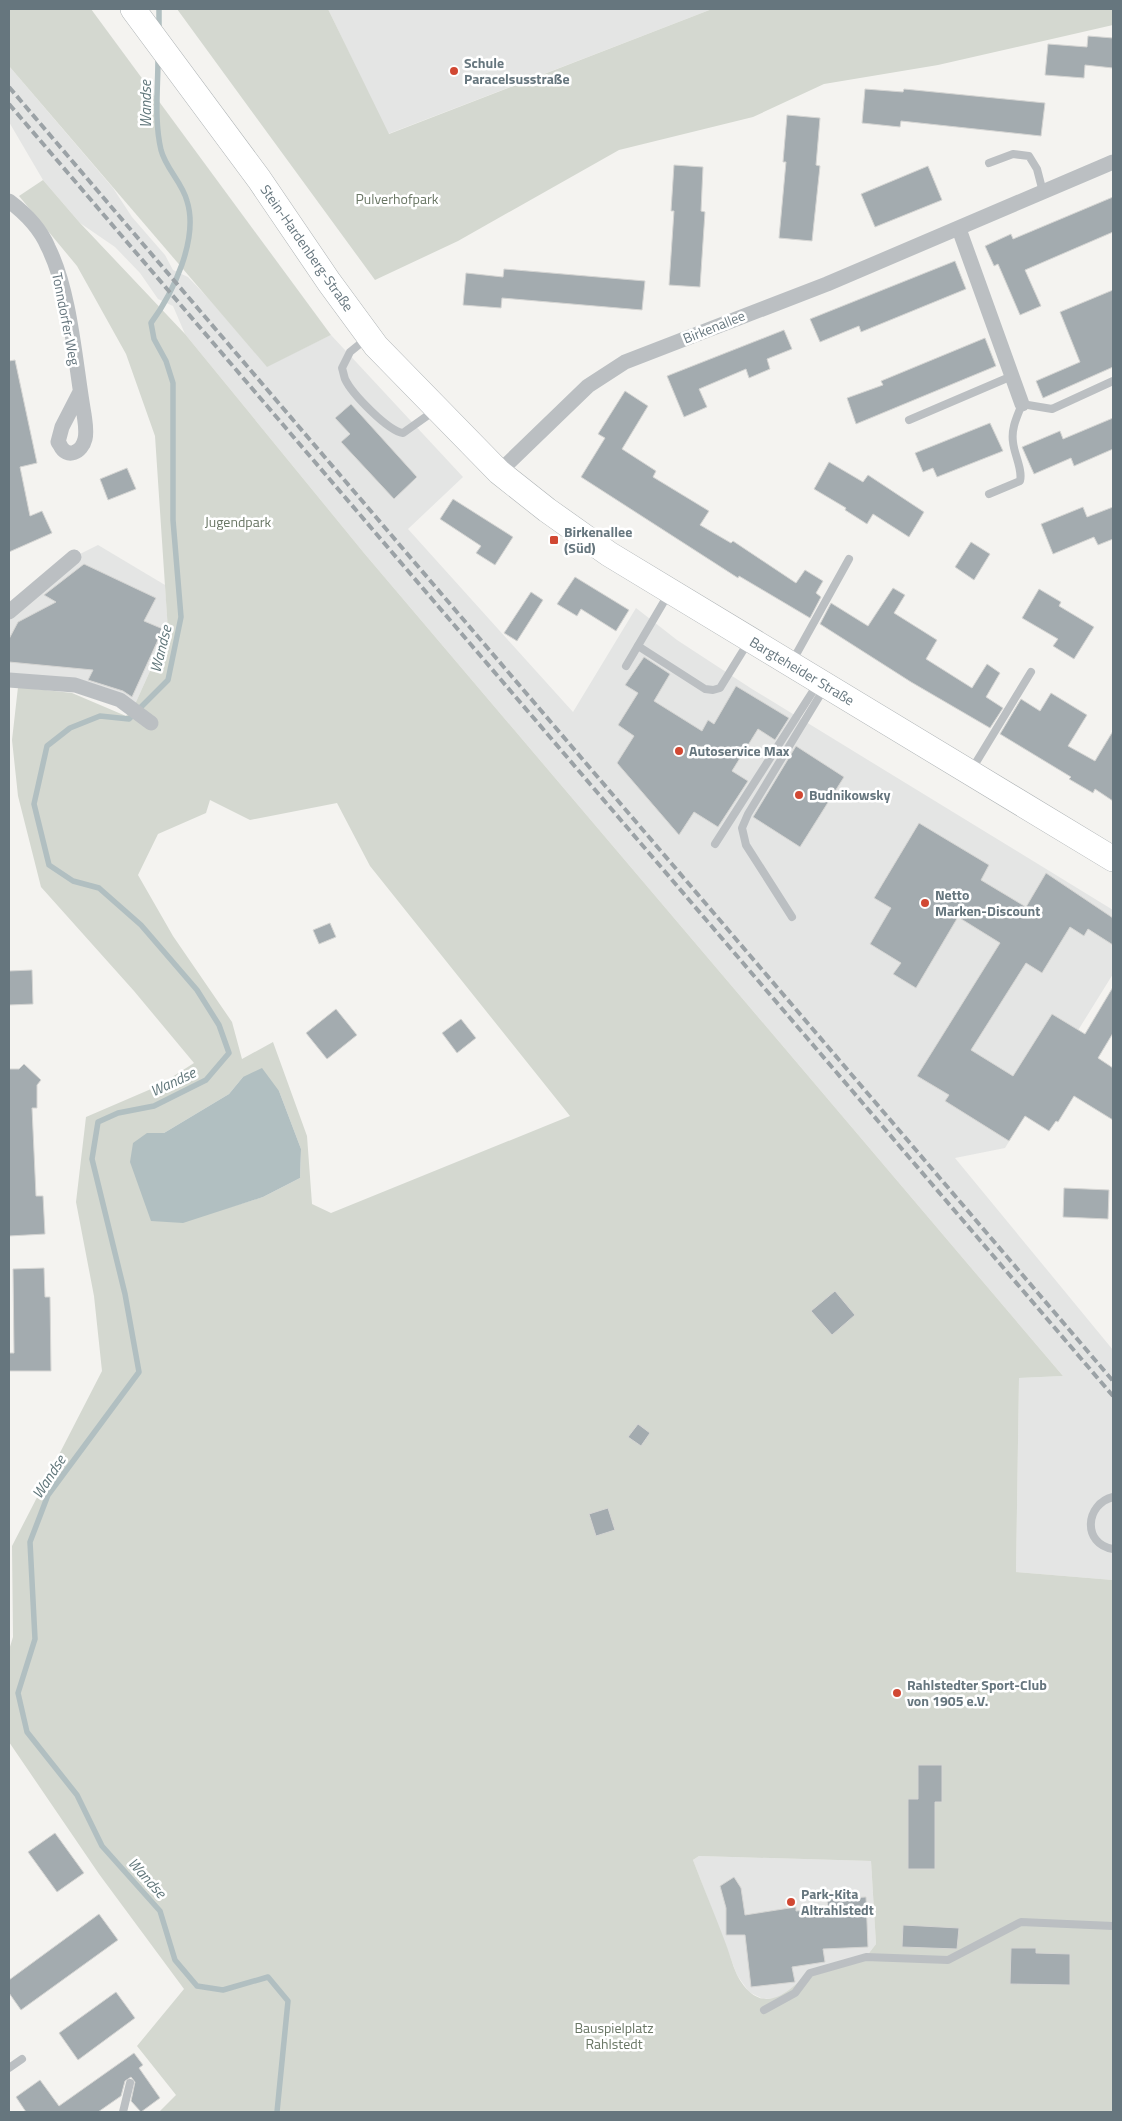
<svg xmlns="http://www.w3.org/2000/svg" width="1122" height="2121" font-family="'Titillium Web',sans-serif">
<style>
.built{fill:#e4e5e4}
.green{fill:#d4d8d0;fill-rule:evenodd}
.water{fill:#b1bfc1}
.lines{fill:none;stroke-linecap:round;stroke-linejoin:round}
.stream{stroke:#b1bfc1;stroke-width:5.5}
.building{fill:#a3abaf;stroke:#d5d5d3}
.primary-casing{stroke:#adb2b4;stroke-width:26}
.lane{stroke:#bbbfc2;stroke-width:8}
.street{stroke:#bbbfc2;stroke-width:15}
.primary{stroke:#fff;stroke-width:25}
.rail{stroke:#9ba2a6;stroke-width:4;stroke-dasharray:8 4;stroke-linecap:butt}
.poi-dot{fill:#d14833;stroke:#fff;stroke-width:2}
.labels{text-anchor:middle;stroke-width:5;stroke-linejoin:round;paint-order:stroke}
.poi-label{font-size:14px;font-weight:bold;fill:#66767e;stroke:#fff;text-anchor:start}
.park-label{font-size:14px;fill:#697664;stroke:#fff}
.street-label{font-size:14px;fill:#66767e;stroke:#fff}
.water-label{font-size:15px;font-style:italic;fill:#61777b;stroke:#fff}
</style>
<rect width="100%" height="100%" fill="#f4f3f0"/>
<g class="built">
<path d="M328,9h384l-324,125z"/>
<path d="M9,66l104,122 19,29 33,38 8,15 15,7 19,20 60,69 64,-31 132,142 -55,52 165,183 63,-104 41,32 75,49 361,221v64l-108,174 -50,10 158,192v230l-97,-8 3,-194 44,-2 -699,-823 -179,-219 -12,-28 -15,-7 -18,-26 -25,-26 -35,-24 -37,-43 -34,-58z"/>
<path d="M98,545l67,40 3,46 -32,71 -127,-22v-68l65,-55z"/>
<path d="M699,1856l172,5 5,83 -10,13 -70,29 -18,12 -15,1 -14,-7 -12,-17 -44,-115z"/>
</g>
<g class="green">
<path d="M9,9h82l240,326 -64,32 -258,-301z"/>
<path d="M177,9h151l61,125 323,-125h401v16l-175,40 -114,19 -71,33 -134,33 -161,91 -83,39z"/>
<path d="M43,180l37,43 105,111 179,219 699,823 -44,2 -3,194 97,8v532h-954l17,-17 -39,-49 47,-57 -85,-115 -90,-132v-92l4,-13 -1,-91 90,-175 -8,-75 -18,-94 10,-85 72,-31 36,-23 -60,-72 -93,-104 -23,-91 -6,-56 6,-53 54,6 54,23 10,-14 32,-71 -13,-195 -29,-82 -49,-88 -58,-70zM210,800l40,20 87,-17 33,63 200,250 -239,97 -19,-9 -5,-68 -34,-94 -31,17 -10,-37 -59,-86 -35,-61 20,-41 48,-21zM243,1077l36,14 22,58 -1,29 -37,19 -36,11 -80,-75h17l65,-39zM699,1856l172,5 5,83 -10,13 -54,17 -1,-5c-23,26 -51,49 -74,6 -5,-11 -8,-24 -13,-36 -10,-26 -21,-53 -31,-79z"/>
</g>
<path class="water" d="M262,1068l17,23 22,58 -1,29 -37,19 -80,26 -32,-2 -21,-59 3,-19 14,-10h17l65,-39 14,-17z"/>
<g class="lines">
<g class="stream">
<path d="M159,29v-20"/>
<path d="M158,58c0,31 -4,62 3,92 5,19 21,32 26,51 12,38 -14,92 -36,122l3,16 12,22 7,22v137l8,97 -13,63 -39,39 -29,-3 -30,12 -23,18 -13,58 15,61 24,16 26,7 42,37 56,65 22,35 10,28 -23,27 -52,26 -36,7 -20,9 -6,37 33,135 14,78 -91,123 -18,47 5,97 -17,54 9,39 50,63 25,51 58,65 15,49 22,26 26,4 45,-13 20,24 -11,111"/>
</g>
</g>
<g class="building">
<path d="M1088,36l25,2v30l-28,-3 -1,13 -39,-3 3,-31 39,3z"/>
<path d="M865,89l38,3 1,-3 141,14 -4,33 -140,-15 -1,6 -38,-4z"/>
<path d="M787,115l33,3 -4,47 4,1 -8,75 -33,-3 7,-76h-3z"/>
<path d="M674,165l29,2 -2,44 4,1 -5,75 -31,-2 5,-74h-3z"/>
<path d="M928,166l14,34 -67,27 -14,-33z"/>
<path d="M1113,197v35l-88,38 16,36 -21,9 -22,-51 -4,2 -9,-20 26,-12 2,5z"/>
<path d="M955,261l11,28 -105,43 -2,-6 -39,16 -10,-23z"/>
<path d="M504,269l141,12 -3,29 -140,-12 -1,10 -38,-3 3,-32 37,4z"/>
<path d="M1113,290v77l-70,31 -7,-17 44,-19 -20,-50z"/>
<path d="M784,330l8,19 -25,10 3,10 -21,9 -3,-9 -47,20 8,18 -23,10 -17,-41z"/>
<path d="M985,338l11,28 -140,58 -9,-26 36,-13 -2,-4z"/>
<path d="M15,360l22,103 -17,4 10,49 12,-5 10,22 -43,19v-191z"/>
<path d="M625,391l23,15 -26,43 34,22 -3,6 56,34 -9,14 31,18 2,-2 63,42 9,-13 18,11 -7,12 5,4 -11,21 -71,-42 -1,2 -157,-101 24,-39 -7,-4z"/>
<path d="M351,404l66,73 -23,22 -53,-57 9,-8 -15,-16z"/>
<path d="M1113,418v31l-39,17 -3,-8 -37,16 -12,-27 38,-16 3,8z"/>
<path d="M990,423l13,28 -66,26 -4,-9 -10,4 -8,-19z"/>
<path d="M829,462l34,20 5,-7 56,37 -15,25 -36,-23 -6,10 -22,-14 1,-2 -32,-19z"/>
<path d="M127,468l9,21 -28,11 -8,-21z"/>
<path d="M453,499l60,38 -18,28 -19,-12 5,-7 -41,-27z"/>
<path d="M1083,507l4,10 26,-10v32l-15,6 -4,-8 -41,17 -12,-30z"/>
<path d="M971,542l19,12 -16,26 -19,-13z"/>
<path d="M84,564l72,34 -12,23 19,8 -31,68 -9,-6 -35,-11 5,-10 -84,-8v-23l9,-17 38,-20 -12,-7z"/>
<path d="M575,577l54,33 -13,21 -35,-22 -4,7 -20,-12z"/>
<path d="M893,588l12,7 -11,18 43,27 -11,19 46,29 15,-24 13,9 -14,24 17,11 -13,20 -79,-46 -91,-58 11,-21 37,23z"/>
<path d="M1039,589l22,13 -2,4 35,21 -20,32 -21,-13 5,-7 -36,-21z"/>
<path d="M531,592l12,8 -26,41 -13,-8z"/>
<path d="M644,657l26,17 -16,27 48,30 6,-11 6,4 22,-38 53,32 -14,22 -17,-11 -26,42 16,10 -30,46 -24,-15 -15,23 -62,-72 17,-27 -16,-11 20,-32 -13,-8z"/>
<path d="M1051,693l36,22 -19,31 27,15 18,-30v70l-18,-12 -2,4 -24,-14 2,-2 -71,-43 21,-35 19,12z"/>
<path d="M796,746l48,31 -44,70 -47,-30z"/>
<path d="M919,823l70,42 -8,15 45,27 20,-34 67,45v27l-25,-16 -4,7 -14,-9 -28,46 -16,-10 -55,87 42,26 39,-62 33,20 28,-47v46l-15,25 15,10v52l-39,-24 -16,26 -2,-1 -7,10 -24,-15 -16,25 -64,-40 4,-6 -32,-19 83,-133 -42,-26 -42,71 -23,-14 8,-11 -31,-19 21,-36 -17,-10z"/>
<path d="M330,923l6,14 -17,7 -6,-14z"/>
<path d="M32,970l1,34 -24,1v-34z"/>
<path d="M336,1009l21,26 -30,24 -21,-26z"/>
<path d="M461,1019l15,19 -19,15 -15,-20z"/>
<path d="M24,1064l17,16 -4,5v23h-5l4,88h7l2,38 -36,2v-167h10z"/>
<path d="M1064,1188l45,2 -1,29 -45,-2z"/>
<path d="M44,1268l1,29h5l1,74h-42v-18h5l-1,-84z"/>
<path d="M835,1291l20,24 -23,20 -21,-24z"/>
<path d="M638,1424l12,9 -9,13 -13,-9z"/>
<path d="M608,1508l7,22 -19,6 -7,-22z"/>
<path d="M918,1765h24v37h-7v67h-27v-70h10z"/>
<path d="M55,1833l29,40 -27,19 -29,-40z"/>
<path d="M734,1877l7,11 4,27 51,-8v4l32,-3 -1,-9 39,-2 2,50 -45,2 2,13 -33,5 3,15 -44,5 -6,-52h-19v-27l-6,-22z"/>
<path d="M99,1914l19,26 -97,70 -12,-17v-13z"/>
<path d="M903,1925l56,3 -2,21 -55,-2z"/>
<path d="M1011,1948h25v5l34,1v31l-60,-1z"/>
<path d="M116,1992l19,26 -57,42 -19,-27z"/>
<path d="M134,2053l9,12 -4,3 21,30 -19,14 -10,-11 4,-19 -4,-5 -6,4 -4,15 -23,16h-72l-10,-15 24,-17 19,26z"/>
</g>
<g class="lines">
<g class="primary-casing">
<path id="primary" d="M133,9l126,170 70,103 47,64 123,126 48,38 62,44 504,305"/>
</g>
<g class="lane">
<path d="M989,163l24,-9 16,2 8,13 6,23"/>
<path d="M366,339l-16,13 -8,16c1,3 2,8 3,11 7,15 43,52 58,54l31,-22"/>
<path d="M909,420l103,-44"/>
<path d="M989,494l31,-13c3,-11 -6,-27 -7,-39 -2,-14 4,-25 9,-38l30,5 61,-28"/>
<path d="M638,646l67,43 8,1 7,-2 29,-47"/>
<path d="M793,660l56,-101"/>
<path d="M626,666l43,-73"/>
<path d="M972,769l59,-97"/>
<path d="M715,844l102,-159"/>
<path d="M792,917l-46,-72 -4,-17 6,-14 77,-127"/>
<path d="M1113,1497c-28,7 -31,47 0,52"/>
<path d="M764,2010l31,-17 15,-20 56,-16 82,3 73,-38 92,4"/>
<path d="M9,2068l13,-9"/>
<path d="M123,2112l7,-29"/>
</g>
<g class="street">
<path d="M9,201c16,12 31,27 39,46 23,46 27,116 36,167 1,8 3,17 1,25 -3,13 -18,21 -25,6l-2,-3 4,-15 18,-35"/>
<path d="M959,229l63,175"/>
<path d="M499,472l89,-86 37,-24 202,-78 286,-122"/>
<path d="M9,612l65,-55"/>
<path d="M9,680l66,5 45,15 31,23"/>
</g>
<use href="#primary" class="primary"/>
<g class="rail">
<path d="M9,87l1104,1294"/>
<path d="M9,104l1104,1292"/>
</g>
</g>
<g class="poi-dot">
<circle cx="454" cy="71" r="5"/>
<rect x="549" y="535" width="10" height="10" rx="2.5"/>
<circle cx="679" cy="751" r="5"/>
<circle cx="799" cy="795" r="5"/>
<circle cx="925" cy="903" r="5"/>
<circle cx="897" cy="1693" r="5"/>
<circle cx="791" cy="1902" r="5"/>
</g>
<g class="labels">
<g class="poi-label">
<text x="464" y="68">Schule<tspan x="464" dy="16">Paracelsusstraße</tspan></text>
<text x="564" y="537">Birkenallee<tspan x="564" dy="16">(Süd)</tspan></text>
<text x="689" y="756">Autoservice Max</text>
<text x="809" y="800">Budnikowsky</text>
<text x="935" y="900">Netto<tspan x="935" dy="16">Marken-Discount</tspan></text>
<text x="907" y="1690">Rahlstedter Sport-Club<tspan x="907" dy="16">von 1905 e.V.</tspan></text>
<text x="801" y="1899">Park-Kita<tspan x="801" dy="16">Altrahlstedt</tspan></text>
</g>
<g class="park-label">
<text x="397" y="204">Pulverhofpark</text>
<text x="238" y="527">Jugendpark</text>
<text x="614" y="2033">Bauspielplatz<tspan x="614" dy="16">Rahlstedt</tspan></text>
</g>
<g class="street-label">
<text transform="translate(307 248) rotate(55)" y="5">Stein-Hardenberg-Straße</text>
<text transform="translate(66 319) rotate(79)" y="5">Tonndorfer Weg</text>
<text transform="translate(714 327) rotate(-22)" y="5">Birkenallee</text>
<text transform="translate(802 671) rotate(31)" y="5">Bargteheider Straße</text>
</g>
<g class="water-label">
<text transform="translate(146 104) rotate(-90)" y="5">Wandse</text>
<text transform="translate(161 649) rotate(-76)" y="5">Wandse</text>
<text transform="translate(173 1082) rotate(-25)" y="5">Wandse</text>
<text transform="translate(49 1477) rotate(-57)" y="5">Wandse</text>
<text transform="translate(147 1878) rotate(48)" y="5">Wandse</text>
</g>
</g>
<rect width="1122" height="2121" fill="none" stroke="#66767e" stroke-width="20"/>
</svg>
